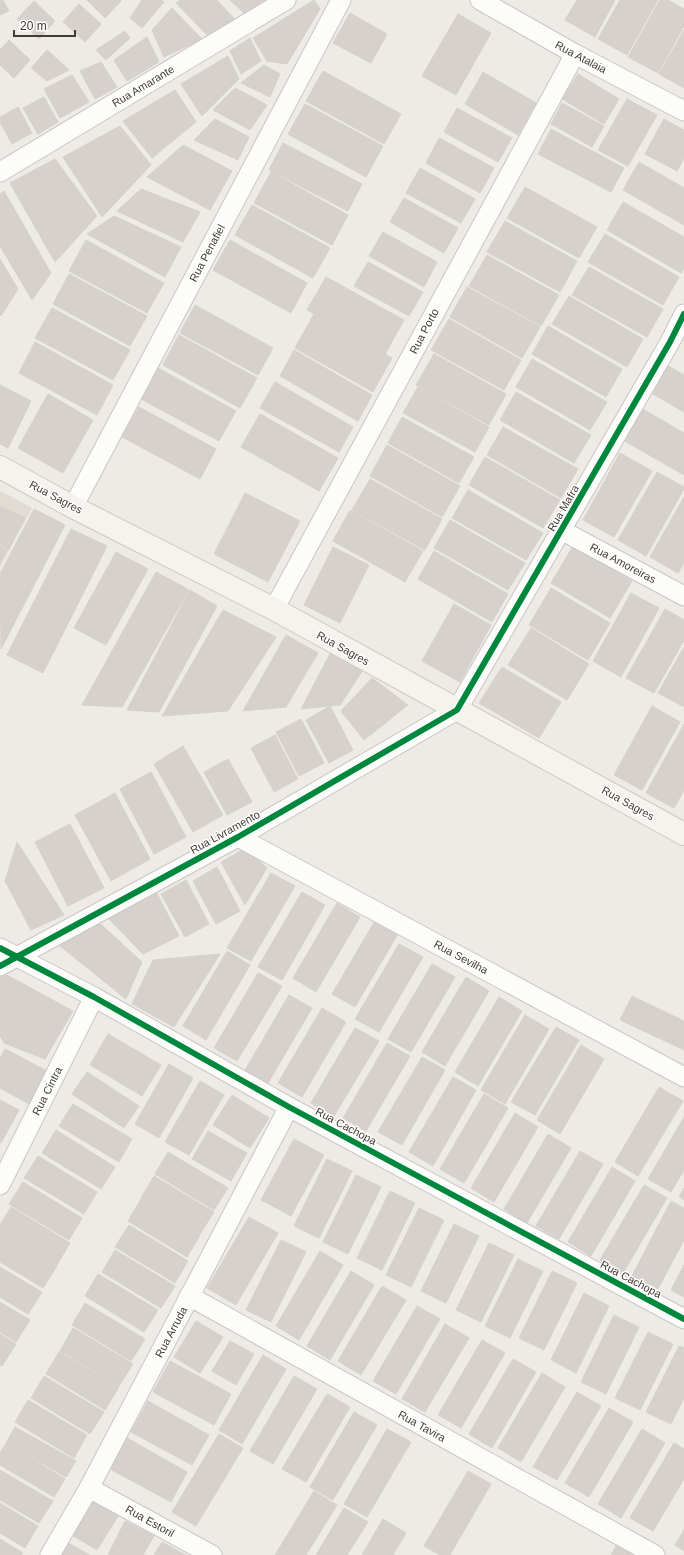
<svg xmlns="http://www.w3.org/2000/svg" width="684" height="1555" font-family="Helvetica,sans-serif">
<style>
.residential{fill:#e1dbd4}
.building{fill:#d6d1cd;stroke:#d6d1cc}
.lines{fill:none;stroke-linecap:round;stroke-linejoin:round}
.street-casing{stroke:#cac6c3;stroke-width:21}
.secondary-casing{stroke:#cec8bf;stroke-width:24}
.street{stroke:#fcfcfb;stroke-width:19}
.secondary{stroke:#f6f2ed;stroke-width:22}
.cycleway-casing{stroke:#fff;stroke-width:8}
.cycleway{stroke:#00873e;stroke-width:6}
.labels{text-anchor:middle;stroke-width:3;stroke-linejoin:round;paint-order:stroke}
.street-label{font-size:11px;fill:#423b34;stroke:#fff}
</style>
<rect width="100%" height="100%" fill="#eeeae6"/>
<path class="residential" d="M0,491l32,17 -32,59z"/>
<g class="building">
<path d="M0,0h3l6,11 -9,4z"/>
<path d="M87,0h34v1l-16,17z"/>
<path d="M142,0h19l3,2 -22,26 -12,-10z"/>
<path d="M180,0h37l19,21 -29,14 -31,-32z"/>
<path d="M230,0h34v1l-19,13z"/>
<path d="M314,0l6,9 -33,55 -20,-3 -14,-23z"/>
<path d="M577,0h38l-20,37 -30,-17z"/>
<path d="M620,0h38l-31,55 -29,-16z"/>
<path d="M660,0h8l16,9v17l-26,47 -30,-16z"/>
<path d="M34,1l21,20 -16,18 -22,-20z"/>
<path d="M79,4l22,20 -16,18 -22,-20z"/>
<path d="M172,8l30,31 -38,18 -12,-27z"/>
<path d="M350,13l37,21 -16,29 -38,-20z"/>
<path d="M458,14l33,19 -35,62 -34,-19z"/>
<path d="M684,30v58l-25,-14z"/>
<path d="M125,31l5,7 -24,22 -10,-10z"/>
<path d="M147,37l12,25 -32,19 -13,-21z"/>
<path d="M250,38l11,23 -20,13 -11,-23z"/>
<path d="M9,40l21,20 -16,18 -14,-13v-15z"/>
<path d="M47,50l22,20 -22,11 -16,-13z"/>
<path d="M228,56l11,23 -37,37 -21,-32z"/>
<path d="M101,62l16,25 -22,12 -15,-28z"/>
<path d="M264,65l16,9 -10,23 -29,-14z"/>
<path d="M323,71l78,43 -17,30 -78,-43z"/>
<path d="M483,72l53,31 -18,32 -53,-31z"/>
<path d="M578,74l41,25 -15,25 -42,-25z"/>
<path d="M72,75l17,27 -29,16 -16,-29z"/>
<path d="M235,88l32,17 -17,25 -37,-20z"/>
<path d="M175,90l21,32 -44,36 -29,-37z"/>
<path d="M44,97l14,25 -20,12 -15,-26z"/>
<path d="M627,99l30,16 -29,51 -30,-16z"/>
<path d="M562,103l42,23 -12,21 -41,-23z"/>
<path d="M305,104l78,42 -17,31 -78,-43z"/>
<path d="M18,107l14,26 -20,11 -12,-22v-5z"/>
<path d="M457,108l55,30 -14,24 -54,-30z"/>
<path d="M215,119l34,18 -11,23 -44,-20z"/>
<path d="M664,119l20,11v28l-7,13 -32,-17z"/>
<path d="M120,126l31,39 -49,52 -39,-60z"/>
<path d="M551,129l73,39 -13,24 -73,-38z"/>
<path d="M439,138l55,30 -14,25 -54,-30z"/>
<path d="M283,143l79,41 -14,27 -79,-41z"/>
<path d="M183,145l49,26 -22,39 -63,-33z"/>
<path d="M55,159l42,57 -42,46 -45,-79z"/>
<path d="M639,162l45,26v37l-61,-35z"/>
<path d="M420,168l55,31 -14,24 -55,-30z"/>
<path d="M271,172l77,43 -16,30 -78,-42z"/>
<path d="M525,187l72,40 -18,31 -72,-40z"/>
<path d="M141,189l59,23 -17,30 -66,-31z"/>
<path d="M4,191l47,82 -19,27 -32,-54v-52z"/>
<path d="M404,198l54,30 -14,25 -54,-31z"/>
<path d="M623,202l61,35v31l-3,5 -74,-43z"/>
<path d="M252,205l78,43 -17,30 -78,-43z"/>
<path d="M114,216l67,31 -16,30 -78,-43z"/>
<path d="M505,221l72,40 -17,31 -73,-40z"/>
<path d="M383,232l54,30 -13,25 -55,-31z"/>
<path d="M605,234l74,43 -16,28 -75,-43z"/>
<path d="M86,240l78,43 -17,30 -78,-42z"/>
<path d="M230,240l77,43 -16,30 -78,-43z"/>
<path d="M487,255l72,40 -18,31 -72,-40z"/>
<path d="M0,259l18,30 -17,27 -1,-2z"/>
<path d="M368,262l55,30 -14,24 -55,-30z"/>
<path d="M589,267l74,42 -16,28 -75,-42z"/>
<path d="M69,274l78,42 -17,30 -77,-42z"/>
<path d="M326,277l78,43 -19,34 -78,-44z"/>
<path d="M467,287l73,40 -18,31 -72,-41z"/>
<path d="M569,296l74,43 -16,28 -75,-43z"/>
<path d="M195,305l78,43 -15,27 -78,-42z"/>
<path d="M52,308l78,42 -17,30 -78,-42z"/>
<path d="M314,314l78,44 -19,34 -78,-44z"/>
<path d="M449,319l72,41 -17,30 -73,-40z"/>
<path d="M548,326l74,43 -16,28 -74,-43z"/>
<path d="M179,335l78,43 -17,30 -77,-43z"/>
<path d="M35,342l78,43 -16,30 -78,-42z"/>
<path d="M294,350l78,45 -14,26 -78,-45z"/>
<path d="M434,354l72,40 -17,31 -73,-40z"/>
<path d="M532,359l75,43 -17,28 -74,-43z"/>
<path d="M663,363l21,12v37l-36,-21z"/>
<path d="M158,368l78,43 -17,30 -78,-42z"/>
<path d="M275,382l78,45 -14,25 -79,-44z"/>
<path d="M0,385l31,16 -23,47 -8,-4z"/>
<path d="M418,387l71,40 -14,25 -72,-39z"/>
<path d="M516,392l75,43 -17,28 -74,-43z"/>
<path d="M48,394l45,26 -30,53 -45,-25z"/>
<path d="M139,407l77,42 -16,30 -78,-42z"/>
<path d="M641,408l43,25v42l-61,-35z"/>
<path d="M260,414l78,44 -19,33 -78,-44z"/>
<path d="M402,417l72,40 -15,26 -71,-40z"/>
<path d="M503,427l75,42 -17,29 -74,-43z"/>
<path d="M387,445l73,41 -18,31 -72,-41z"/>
<path d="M620,453l32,18 -38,66 -31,-17z"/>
<path d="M485,457l75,43 -17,28 -74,-43z"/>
<path d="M657,472l27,15v2l-38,67 -28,-16z"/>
<path d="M370,479l72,40 -17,31 -73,-40z"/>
<path d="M468,490l75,43 -17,27 -74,-42z"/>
<path d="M245,493l55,28 -32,61 -54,-28z"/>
<path d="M684,497v66l-6,10 -28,-16z"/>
<path d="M0,506l25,12 -16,31 -9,-5z"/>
<path d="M34,509l31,16 -64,124 -1,-75z"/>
<path d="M350,510l73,41 -18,31 -72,-41z"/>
<path d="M450,520l75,43 -17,27 -74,-42z"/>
<path d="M71,529l36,17 -64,127 -36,-18z"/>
<path d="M0,546l7,4 -7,13z"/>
<path d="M573,546l59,35 -22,37 -59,-35z"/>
<path d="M333,547l36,18 -29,58 -36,-18z"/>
<path d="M434,551l74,43 -16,28 -74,-43z"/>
<path d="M116,552l32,17 -42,76 -32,-17z"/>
<path d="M156,572l33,18 -67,117 -40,-2z"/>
<path d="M551,588l59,35 -22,37 -59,-35z"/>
<path d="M190,590l27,16 -58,106 -32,-2z"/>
<path d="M631,593l28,15 -38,69 -28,-16z"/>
<path d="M454,604l37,21 -31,57 -38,-21z"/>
<path d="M665,609l19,11v20l-30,53 -28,-15z"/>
<path d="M223,610l53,27 -48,74 -66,5z"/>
<path d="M531,628l58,36 -22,36 -59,-35z"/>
<path d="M286,635l32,18 -32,54 -43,4z"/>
<path d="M684,647v60l-26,-14z"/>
<path d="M331,652l32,18 -23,35 -39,4z"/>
<path d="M502,667l59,35 -22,36 -60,-35z"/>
<path d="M372,678l36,27 -44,35 -23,-29z"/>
<path d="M330,706l23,44 -24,13 -23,-43z"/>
<path d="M652,706l28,16 -38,68 -28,-15z"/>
<path d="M301,719l23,44 -25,13 -23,-44z"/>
<path d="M684,724v66l-10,18 -28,-15z"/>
<path d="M275,735l23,44 -24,13 -23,-44z"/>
<path d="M183,746l40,69 -30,17 -39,-68z"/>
<path d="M228,759l24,43 -25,13 -23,-43z"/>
<path d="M151,772l35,65 -32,17 -34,-65z"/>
<path d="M115,793l35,66 -39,22 -36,-66z"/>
<path d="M70,824l34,64 -36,18 -33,-64z"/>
<path d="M17,842l47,73 -33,15 -26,-49z"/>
<path d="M246,848l21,20 -22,37 -24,-43z"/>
<path d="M217,867l23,44 -24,13 -23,-43z"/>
<path d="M271,873l24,13 -44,75 -24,-13z"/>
<path d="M186,880l23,44 -24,13 -24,-43z"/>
<path d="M156,892l23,44 -36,18 -36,-37z"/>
<path d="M302,892l23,13 -43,75 -24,-13z"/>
<path d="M337,903l23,14 -44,75 -23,-14z"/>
<path d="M376,919l23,13 -44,75 -23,-13z"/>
<path d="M96,920l46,42 -16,37 -66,-53z"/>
<path d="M399,944l24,13 -44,75 -24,-13z"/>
<path d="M227,951l23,14 -44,75 -23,-14z"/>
<path d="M220,954l-46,73 -42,-23 21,-44z"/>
<path d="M432,964l23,13 -44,75 -23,-13z"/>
<path d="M258,973l24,13 -45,75 -23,-13z"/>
<path d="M5,974l68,37 -28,48 -41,-16 -4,-7v-58z"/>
<path d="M466,977l23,14 -44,75 -23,-14z"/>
<path d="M289,995l23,13 -44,75 -23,-13z"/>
<path d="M632,996l52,25v29l-64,-30z"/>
<path d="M499,997l23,14 -44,75 -23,-14z"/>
<path d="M322,1008l24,14 -44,75 -24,-14z"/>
<path d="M525,1015l24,14 -44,75 -24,-14z"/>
<path d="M556,1027l23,13 -44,75 -24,-13z"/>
<path d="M355,1028l24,13 -45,75 -23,-13z"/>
<path d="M108,1034l53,31 -19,31 -52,-31z"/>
<path d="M387,1043l23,13 -44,75 -23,-13z"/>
<path d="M581,1045l23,14 -44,75 -23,-14z"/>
<path d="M5,1049l42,22 -18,33 -29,-16v-30z"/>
<path d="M422,1057l23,13 -43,75 -24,-13z"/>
<path d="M169,1064l24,14 -34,60 -24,-14z"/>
<path d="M87,1072l52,34 -15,22 -52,-34z"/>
<path d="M453,1077l23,13 -43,76 -24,-14z"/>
<path d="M200,1081l24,14 -35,60 -24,-13z"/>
<path d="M659,1087l24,14 -45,75 -23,-14z"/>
<path d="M484,1094l24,14 -44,75 -24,-14z"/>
<path d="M232,1095l37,23 -19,30 -37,-23z"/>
<path d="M0,1100l19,10 -18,33 -1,-1z"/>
<path d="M73,1104l59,35 -13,23 -60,-36z"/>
<path d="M515,1113l23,14 -44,75 -23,-14z"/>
<path d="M684,1117v53l-13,22 -23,-13z"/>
<path d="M56,1130l59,37 -14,22 -59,-36z"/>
<path d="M208,1131l39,22 -16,28 -39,-22z"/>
<path d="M548,1134l23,14 -44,75 -23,-14z"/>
<path d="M294,1139l30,16 -33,61 -30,-16z"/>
<path d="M580,1151l23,13 -44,75 -23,-13z"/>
<path d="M168,1152l60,36 -14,22 -59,-36z"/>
<path d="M38,1156l59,36 -13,22 -60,-36z"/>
<path d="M327,1159l25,12 -33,67 -25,-12z"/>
<path d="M612,1167l23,14 -44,75 -23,-14z"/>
<path d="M356,1175l25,12 -33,67 -25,-12z"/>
<path d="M154,1176l60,36 -14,22 -59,-36z"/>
<path d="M23,1182l59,36 -13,22 -60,-36z"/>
<path d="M644,1185l23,13 -44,75 -23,-13z"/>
<path d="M684,1188v12l-5,-3z"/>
<path d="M390,1191l25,12 -33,67 -25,-12z"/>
<path d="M141,1199l59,36 -13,22 -59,-36z"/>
<path d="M671,1201l13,7v32l-26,49 -26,-13z"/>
<path d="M11,1207l59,36 -13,22 -57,-34v-6z"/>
<path d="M419,1208l25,12 -33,67 -25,-12z"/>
<path d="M249,1217l29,16 -42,72 -29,-17z"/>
<path d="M454,1224l25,12 -33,67 -25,-12z"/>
<path d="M129,1225l59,36 -13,22 -60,-36z"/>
<path d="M0,1232l57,34 -14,22 -43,-26z"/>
<path d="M281,1240l25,12 -35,70 -25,-12z"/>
<path d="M489,1243l25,12 -33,67 -25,-12z"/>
<path d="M115,1250l60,36 -14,22 -59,-36z"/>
<path d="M320,1251l23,14 -44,75 -23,-14z"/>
<path d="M518,1259l25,12 -33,67 -25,-12z"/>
<path d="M684,1265v32l-13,-7z"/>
<path d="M0,1267l42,25 -14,22 -28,-17z"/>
<path d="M351,1271l23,14 -44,75 -23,-14z"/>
<path d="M552,1271l25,12 -33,67 -25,-12z"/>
<path d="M98,1274l60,36 -14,22 -59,-36z"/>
<path d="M382,1286l24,14 -45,75 -23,-14z"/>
<path d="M584,1293l25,13 -33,67 -25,-13z"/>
<path d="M0,1302l30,18 -14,22 -16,-10z"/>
<path d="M85,1303l60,36 -14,22 -59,-36z"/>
<path d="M417,1306l23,13 -44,75 -23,-13z"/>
<path d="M614,1315l25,12 -33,67 -25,-12z"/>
<path d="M196,1321l27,16 -23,36 -26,-16z"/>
<path d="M445,1324l24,14 -44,74 -23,-13z"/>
<path d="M73,1328l60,36 -14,22 -59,-35z"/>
<path d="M648,1332l25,12 -33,66 -25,-12z"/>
<path d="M0,1334l16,10 -14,22 -2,-1z"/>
<path d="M482,1340l23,13 -44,75 -23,-13z"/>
<path d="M230,1341l24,13 -18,31 -24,-14z"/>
<path d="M679,1346l5,2v50l-13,26 -25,-12z"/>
<path d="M59,1352l60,35 -14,23 -59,-36z"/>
<path d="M263,1355l23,14 -44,75 -23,-14z"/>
<path d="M513,1359l23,13 -44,76 -23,-14z"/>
<path d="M170,1361l61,33 -17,31 -61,-33z"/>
<path d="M542,1373l23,14 -44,75 -23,-14z"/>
<path d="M44,1376l60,36 -14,22 -59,-36z"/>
<path d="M294,1376l23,13 -44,75 -23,-13z"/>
<path d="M577,1392l24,14 -44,74 -24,-13z"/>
<path d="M327,1394l23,13 -44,75 -24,-13z"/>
<path d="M28,1400l59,35 -13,23 -59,-36z"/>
<path d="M148,1401l61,34 -17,30 -61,-33z"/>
<path d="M609,1408l24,14 -44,75 -24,-14z"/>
<path d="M354,1412l23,13 -44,75 -23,-13z"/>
<path d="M15,1427l61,34 -10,16 -60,-34z"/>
<path d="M387,1429l24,13 -44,75 -23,-13z"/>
<path d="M642,1429l23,14 -44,75 -23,-14z"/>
<path d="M219,1434l24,14 -47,78 -24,-14z"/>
<path d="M127,1438l60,34 -16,30 -61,-33z"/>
<path d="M6,1443l59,36 -11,18 -54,-32v-12z"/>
<path d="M674,1443l10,6v30l-31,52 -23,-13z"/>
<path d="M0,1470l53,31 -14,22 -39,-23z"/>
<path d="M468,1471l23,13 -41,71h-10l-16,-9z"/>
<path d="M314,1491l23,14 -31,50h-31z"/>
<path d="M95,1498l25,15 -23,37 -25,-15z"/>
<path d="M0,1503l38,23 -13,22 -25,-15z"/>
<path d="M344,1508l24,14 -21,33h-31z"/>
<path d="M383,1519l23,14 -13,22h-31z"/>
<path d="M125,1521l29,15 -11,19h-35z"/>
<path d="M684,1530v21l-9,-6z"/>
<path d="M0,1539l23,14 -2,2h-21z"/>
<path d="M162,1542l24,13h-32z"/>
<path d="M68,1543l22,12h-29z"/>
<path d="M617,1544l20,11h-26z"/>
</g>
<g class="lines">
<g class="street-casing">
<g id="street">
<path d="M480,0l95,54 109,57"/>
<path d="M0,172l286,-172"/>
<path d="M73,507l268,-507"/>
<path d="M561,530l123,66"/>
<path d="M274,609l301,-555"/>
<path d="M238,837l446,240"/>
<path d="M0,948l94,49 195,110 395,212"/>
<path d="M0,966l238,-129 219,-127 213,-368 14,-28"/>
<path d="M0,1185l94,-188"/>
<path d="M189,1296l466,259"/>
<path d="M89,1488l123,67"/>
<path d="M50,1555l39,-67 200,-381"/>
</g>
</g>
<g class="secondary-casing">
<path id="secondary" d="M0,467l73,40 201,102 410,225"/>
</g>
<use href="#street" class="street"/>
<use href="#secondary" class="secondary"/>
<g class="cycleway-casing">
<g id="cycleway">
<path d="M0,948l94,49 195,110 395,212"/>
<path d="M0,966l238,-129 219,-127 213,-368 14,-28"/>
</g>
</g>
<use href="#cycleway" class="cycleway"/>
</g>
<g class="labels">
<g class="street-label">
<text transform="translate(581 57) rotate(28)" y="4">Rua Atalaia</text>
<text transform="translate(143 86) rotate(-31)" y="4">Rua Amarante</text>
<text transform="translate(207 253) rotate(-62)" y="4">Rua Penafiel</text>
<text transform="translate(424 331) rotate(-62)" y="4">Rua Porto</text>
<text transform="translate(56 497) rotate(28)" y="4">Rua Sagres</text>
<text transform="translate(563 508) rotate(-60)" y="4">Rua Mafra</text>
<text transform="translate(623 563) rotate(28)" y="4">Rua Amoreiras</text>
<text transform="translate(343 648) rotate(29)" y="4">Rua Sagres</text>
<text transform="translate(628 803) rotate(29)" y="4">Rua Sagres</text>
<text transform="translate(225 832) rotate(-29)" y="4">Rua Livramento</text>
<text transform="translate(461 957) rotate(28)" y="4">Rua Sevilha</text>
<text transform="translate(47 1091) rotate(-63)" y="4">Rua Cintra</text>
<text transform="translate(346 1126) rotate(28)" y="4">Rua Cachopa</text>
<text transform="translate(631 1279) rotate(28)" y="4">Rua Cachopa</text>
<text transform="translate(171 1332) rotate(-62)" y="4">Rua Arruda</text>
<text transform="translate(422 1426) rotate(29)" y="4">Rua Tavira</text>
<text transform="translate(150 1521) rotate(29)" y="4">Rua Estoril</text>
</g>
</g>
<path d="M14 30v6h61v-6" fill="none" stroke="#423b34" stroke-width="2"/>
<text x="20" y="30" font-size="12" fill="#423b34" stroke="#ffffff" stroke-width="3" paint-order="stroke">20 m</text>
</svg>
